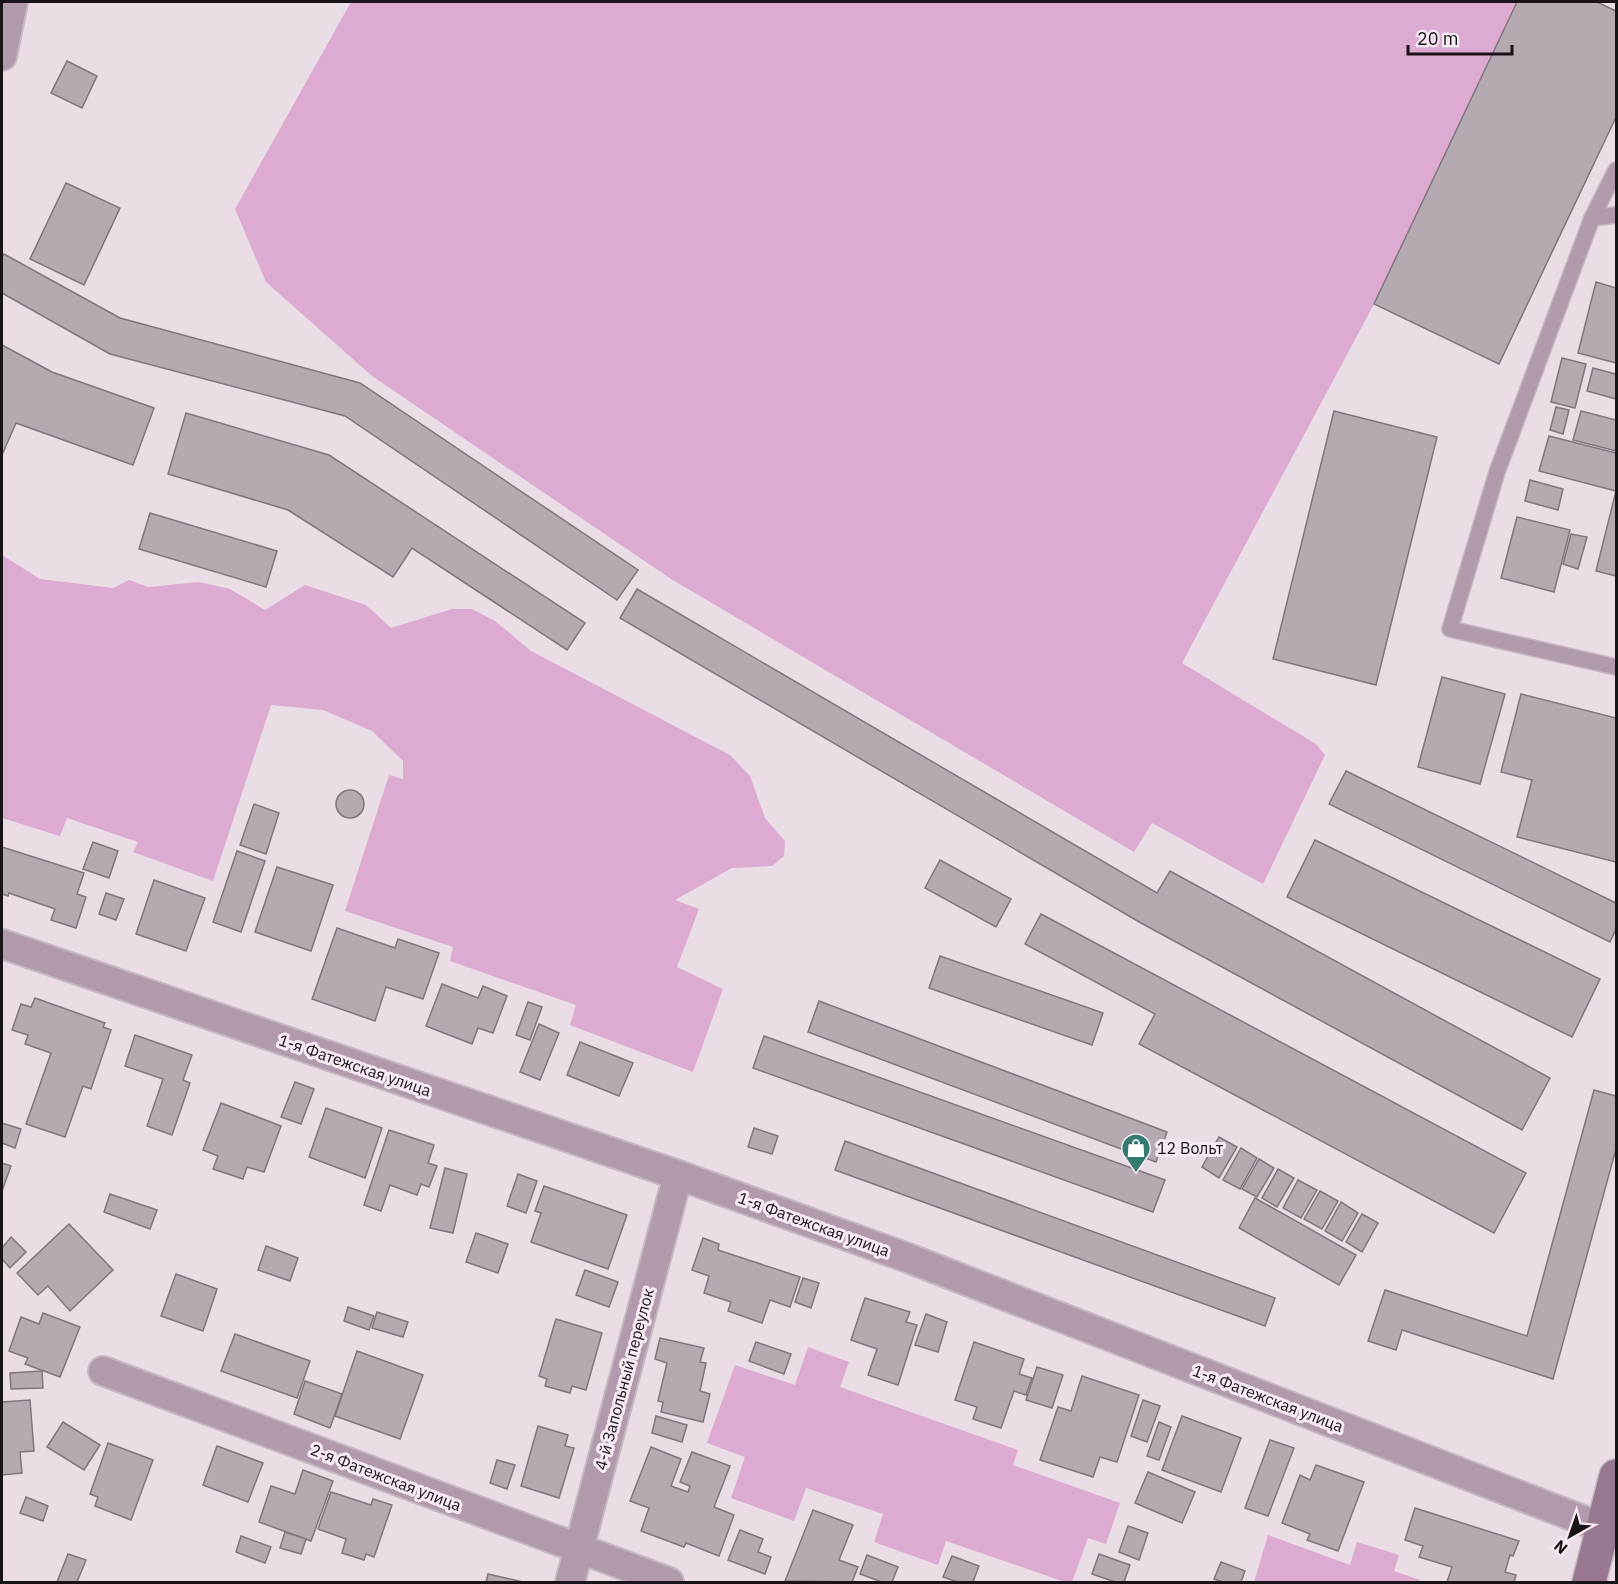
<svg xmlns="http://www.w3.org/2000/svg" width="1618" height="1584" font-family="'IBM Plex Sans',sans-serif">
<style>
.green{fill:#ddaad1}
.building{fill:#b5a9b2;stroke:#81767e;stroke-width:1.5}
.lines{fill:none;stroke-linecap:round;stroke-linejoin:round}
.lane-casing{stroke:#c4b9c1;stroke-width:18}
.street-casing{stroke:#c4b9c1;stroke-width:32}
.secondary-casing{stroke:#c4b9c1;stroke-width:36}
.lane{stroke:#b19aab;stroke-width:15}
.street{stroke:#b19aab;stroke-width:28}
.secondary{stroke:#987790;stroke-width:33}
.labels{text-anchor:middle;stroke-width:6;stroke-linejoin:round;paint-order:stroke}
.street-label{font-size:16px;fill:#181417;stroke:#f7eaf4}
.poi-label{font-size:16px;fill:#181417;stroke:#f7eaf4;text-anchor:start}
</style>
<rect width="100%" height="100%" fill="#eadde6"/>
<g class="green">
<path d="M351,2h1166l-143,302 -192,359 134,81 9,11 -62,129 -111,-61 -18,29 -463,-273 -299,-203 -106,-94 -31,-73z"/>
<path d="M2,555l38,24 73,9 16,-8 19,7 51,-5 31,7 35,21 40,-25 61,20 25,23 61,-19h20l23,12 36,30 199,104 20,21 15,42 20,23 -1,15 -12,10 -40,2 -57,32 24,9 -22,58 46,22 -30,83 -123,-47 6,-20 -126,-44 3,-14 -108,-36 44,-136 14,4v-18l-31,-30 -49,-21 -52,-5 -58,176 -80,-29 5,-10 -71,-24 -7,18 -58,-18z"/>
<path d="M808,1347l41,15 -9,25 178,63 -5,15 107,38 -14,41 -18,-6 -16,44h-7l-119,-41 -8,24 -64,-23 9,-28 -77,-26 -12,33 -63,-23 14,-41 -38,-14 28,-78 60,20z"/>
<path d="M1268,1535l82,30 7,-23 42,13 -5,16 26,9 -1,2h-165z"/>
</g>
<g class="building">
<path d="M1517,2h80l19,9v106l-117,247 -125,-60z"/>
<path d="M67,61l30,15 -15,32 -31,-15z"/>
<path d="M66,183l54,25 -36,77 -54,-26z"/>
<path d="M4,254l116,64 240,65 278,187 -21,30 -272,-184 -235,-62 -108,-61v-36z"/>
<path d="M1596,282l20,6v75l-38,-10z"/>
<path d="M2,345l50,27 102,36 -21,57 -117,-42 -14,32z"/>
<path d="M1562,358l24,6 -11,44 -24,-6z"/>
<path d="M1593,368l23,6v25l-29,-8z"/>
<path d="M1556,407l13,3 -6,24 -13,-4z"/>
<path d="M1334,411l103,26 -61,248 -103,-26z"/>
<path d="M1581,411l35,9v31l-43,-11z"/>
<path d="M186,413l143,42 256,168 -18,27 -155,-102 -19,29 -105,-67 -120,-36z"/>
<path d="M1549,436l67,17v123l-20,-5 20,-80 -77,-20z"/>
<path d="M1530,480l33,9 -5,21 -33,-9z"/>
<path d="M150,513l127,38 -11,36 -127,-38z"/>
<path d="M1517,517l53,13 -16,62 -53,-14z"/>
<path d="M1571,534l16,3 -9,32 -15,-5z"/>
<path d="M637,589l520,304 13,-22 380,207 -28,52 -381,-207 -521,-305z"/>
<path d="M1442,677l63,17 -25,90 -62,-17z"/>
<path d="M1521,694l95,24v144l-99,-25 15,-57 -31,-8z"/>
<path d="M1346,771l270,132v26l-6,13 -281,-138z"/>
<circle cx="350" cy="804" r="14"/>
<path d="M254,804l25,9 -13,41 -26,-9z"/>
<path d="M1315,840l285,139 -28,58 -285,-140z"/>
<path d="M93,842l25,9 -9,27 -26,-9z"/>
<path d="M2,847l82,26 -7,21 9,3 -10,31 -25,-8 4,-11 -46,-16 -1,3 -6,-2z"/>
<path d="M237,851l28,10 -24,71 -28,-10z"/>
<path d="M940,860l71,39 -15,28 -71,-39z"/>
<path d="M277,867l56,18 -22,66 -56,-19z"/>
<path d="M154,880l51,18 -19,53 -50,-17z"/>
<path d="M106,893l18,6 -8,21 -17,-6z"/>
<path d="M1041,914l485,259 -32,60 -355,-189 16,-30 -130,-70z"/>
<path d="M337,928l58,20 3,-9 41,14 -16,46 -37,-12 -11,34 -63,-22z"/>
<path d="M940,956l163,57 -11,32 -163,-57z"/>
<path d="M442,984l36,14 5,-12 24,10 -14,37 -15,-5 -6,16 -46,-18z"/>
<path d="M35,998l70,25 -2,4 8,3 -20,59 -8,-3 -18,51 -39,-13 25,-71 -26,-9 3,-9 -16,-5 9,-26 10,3z"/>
<path d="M819,1001l348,131 -11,30 -348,-130z"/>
<path d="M528,1002l14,5 -12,33 -14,-5z"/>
<path d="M539,1024l20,9 -19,47 -20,-8z"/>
<path d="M135,1035l57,20 -9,25 7,3 -18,52 -25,-9 16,-47 -38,-13z"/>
<path d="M764,1036l401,144 -12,32 -400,-144z"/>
<path d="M580,1042l53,21 -14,33 -52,-21z"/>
<path d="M295,1082l19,7 -13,35 -20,-7z"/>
<path d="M1594,1090l22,6v53l-63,230 -151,-49 -6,20 -28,-9 17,-51 142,46z"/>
<path d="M221,1103l60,23 -17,46 -17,-5 -4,12 -30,-10 5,-13 -15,-6z"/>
<path d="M326,1108l56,20 -17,50 -56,-21z"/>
<path d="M2,1123l19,6 -6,19 -13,-5z"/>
<path d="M754,1128l24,8 -6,18 -24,-7z"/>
<path d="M389,1130l45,15 -6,18 9,3 -8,21 -8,-3 -4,11 -27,-10 -9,26 -17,-6z"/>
<path d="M1219,1137l18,10 -18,31 -17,-11z"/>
<path d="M845,1141l430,157 -10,28 -430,-156z"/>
<path d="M1241,1148l16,10 -17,31 -17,-9z"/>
<path d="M1259,1159l15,9 -17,29 -15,-8z"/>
<path d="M2,1163l9,3 -9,25z"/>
<path d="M445,1168l22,6 -14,59 -23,-5z"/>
<path d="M1278,1169l16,9 -17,29 -15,-9z"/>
<path d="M518,1174l19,7 -11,32 -19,-7z"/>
<path d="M1298,1180l19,10 -16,28 -18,-10z"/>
<path d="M544,1186l83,29 -19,54 -77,-27 10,-29 -6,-2z"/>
<path d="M1320,1191l18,10 -16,28 -18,-10z"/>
<path d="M110,1194l47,16 -7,19 -46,-17z"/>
<path d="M1255,1198l101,57 -17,30 -100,-57z"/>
<path d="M1341,1202l17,11 -16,28 -17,-10z"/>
<path d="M1362,1214l16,9 -16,29 -16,-10z"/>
<path d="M69,1224l44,46 -43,41 -22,-25 -10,9 -21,-22z"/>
<path d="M476,1233l32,11 -10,29 -32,-11z"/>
<path d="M11,1237l15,15 -16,16 -8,-9v-11z"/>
<path d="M703,1238l16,6 -1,6 82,27 -10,30 -20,-7 -8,23 -34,-12 3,-9 -27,-9 5,-17 -17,-6z"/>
<path d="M266,1246l32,12 -8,23 -32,-11z"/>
<path d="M585,1270l33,12 -9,25 -33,-12z"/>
<path d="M176,1274l41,15 -14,42 -42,-15z"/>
<path d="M803,1278l16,5 -8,25 -16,-6z"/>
<path d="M865,1298l45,14 -4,10 11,3 -19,60 -30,-10 9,-26 -26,-9z"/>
<path d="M348,1307l26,9 -5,14 -25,-9z"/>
<path d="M377,1312l31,10 -5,15 -31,-9z"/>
<path d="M43,1313l37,14 -20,50 -35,-13 3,-6 -19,-7 12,-34 18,7z"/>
<path d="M926,1314l21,8 -9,30 -23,-7z"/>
<path d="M556,1319l46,14 -16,57 -14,-4 -2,7 -25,-7 2,-7 -8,-3z"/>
<path d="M235,1334l75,27 -13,37 -76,-27z"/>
<path d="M660,1338l44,10 -4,14 6,1 -6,28 10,3 -7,28 -42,-10 2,-10 -5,-1 9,-38 -12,-4z"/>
<path d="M756,1342l35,12 -7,20 -35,-13z"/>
<path d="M974,1342l50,17 -5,15 13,4 -6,17 -12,-4 -13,37 -28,-9 4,-12 -22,-7z"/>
<path d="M357,1351l66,24 -23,64 -65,-23z"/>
<path d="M1037,1367l26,8 -11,33 -26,-8z"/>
<path d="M42,1371l1,17 -32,1 -1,-16z"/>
<path d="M1082,1376l57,19 -22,67 -17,-5 -7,20 -53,-17 18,-53 13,4z"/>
<path d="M305,1381l37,13 -12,34 -36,-14z"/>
<path d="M30,1400l4,51 -14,1 2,21 -20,2v-73z"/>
<path d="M1143,1400l17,6 -13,36 -16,-6z"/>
<path d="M656,1416l31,9 -5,17 -30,-9z"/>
<path d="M1182,1416l59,22 -20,54 -59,-22z"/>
<path d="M63,1422l37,23 -16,25 -37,-23z"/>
<path d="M1159,1422l12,5 -12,33 -12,-4z"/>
<path d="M538,1426l30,9 -3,11 9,2 -15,50 -38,-12z"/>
<path d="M1270,1440l24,8 -26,68 -23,-8z"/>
<path d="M108,1443l45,17 -22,60 -36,-14 3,-9 -8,-3z"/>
<path d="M217,1446l46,17 -15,39 -45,-17z"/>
<path d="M651,1447l30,12 -10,27 17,6 2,-6 -10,-4 12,-30 38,14 -16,41 20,8 -15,41 -33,-13 -2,4 -43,-16 8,-23 -19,-7z"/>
<path d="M497,1460l18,5 -8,24 -17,-6z"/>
<path d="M1316,1465l48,17 -26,69 -31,-11 3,-6 -28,-11 18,-48 10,5z"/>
<path d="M303,1470l30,11 -22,60 -52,-19 12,-36 24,8z"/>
<path d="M1148,1472l47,20 -13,31 -47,-20z"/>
<path d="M331,1492l40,13 2,-6 19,6 -18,52 -8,-3 -2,6 -22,-7 4,-14 -28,-10z"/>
<path d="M26,1497l22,9 -5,15 -23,-8z"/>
<path d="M1415,1508l104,33 -6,15 -3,-1 -5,17 11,3 -2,7h-67l5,-15 -33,-10 4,-11 -18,-6z"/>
<path d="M813,1510l40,15 -14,35 19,7 -6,15 -67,-1z"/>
<path d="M1128,1526l20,7 -9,27 -20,-8z"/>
<path d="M740,1530l23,9 -5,13 13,5 -6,17 -37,-14z"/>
<path d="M285,1532l21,7 -5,15 -21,-6z"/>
<path d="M241,1536l30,11 -6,16 -29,-11z"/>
<path d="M68,1554l18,6 -9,22h-20z"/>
<path d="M1099,1554l31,11 -6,17h-9l-23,-8z"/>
<path d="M867,1555l31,12 -6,15h-10l-22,-8z"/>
<path d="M952,1556l27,10 -6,16h-15l-15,-5z"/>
<path d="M1221,1562l24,9 -4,11h-18l-9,-3z"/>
<path d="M488,1574l35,8h-37z"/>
</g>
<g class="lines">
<g class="lane-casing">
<g id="lane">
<path d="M1616,170l-24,48 24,-3"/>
<path d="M1592,218l-95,254 -47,157 166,38"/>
</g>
</g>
<g class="street-casing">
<g id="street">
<path d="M2,56l11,-54"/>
<path d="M2,944l676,231 230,83 708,275"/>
<path d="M103,1371l566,211"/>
<path d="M570,1582l108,-407"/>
</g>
</g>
<g class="secondary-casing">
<path id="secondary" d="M1589,1582l27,-106"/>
</g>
<use href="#lane" class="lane"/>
<use href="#street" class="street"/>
<use href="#secondary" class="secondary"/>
</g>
<defs>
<g id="shop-pin" transform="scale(1.5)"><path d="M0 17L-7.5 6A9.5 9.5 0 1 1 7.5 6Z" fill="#337a71" stroke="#f7eaf4"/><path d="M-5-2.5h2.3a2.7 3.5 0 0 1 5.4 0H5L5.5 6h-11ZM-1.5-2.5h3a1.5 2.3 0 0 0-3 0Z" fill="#fff"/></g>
</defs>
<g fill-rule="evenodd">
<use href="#shop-pin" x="1136" y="1148"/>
</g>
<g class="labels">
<g class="street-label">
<text transform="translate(355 1065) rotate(19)" y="6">1-я Фатежская улица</text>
<text transform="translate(814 1224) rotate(20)" y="6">1-я Фатежская улица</text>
<text transform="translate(624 1379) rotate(-75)" y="6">4-й Запольный переулок</text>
<text transform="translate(1268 1398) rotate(21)" y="6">1-я Фатежская улица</text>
<text transform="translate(386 1477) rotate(21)" y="6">2-я Фатежская улица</text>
</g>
<g class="poi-label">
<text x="1157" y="1154">12 Вольт</text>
</g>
</g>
<rect width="1618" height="1584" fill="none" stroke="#181417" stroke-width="6"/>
<g transform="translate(1570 1536) rotate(220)" stroke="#f7eaf4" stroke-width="4.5" paint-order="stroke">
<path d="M0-4.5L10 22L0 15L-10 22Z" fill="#181417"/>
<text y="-9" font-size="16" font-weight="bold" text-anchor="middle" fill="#181417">N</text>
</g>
<path d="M1408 45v9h104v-9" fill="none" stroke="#181417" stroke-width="3"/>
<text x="1417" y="45" font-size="18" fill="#181417" stroke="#f7eaf4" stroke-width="4.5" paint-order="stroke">20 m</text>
</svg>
